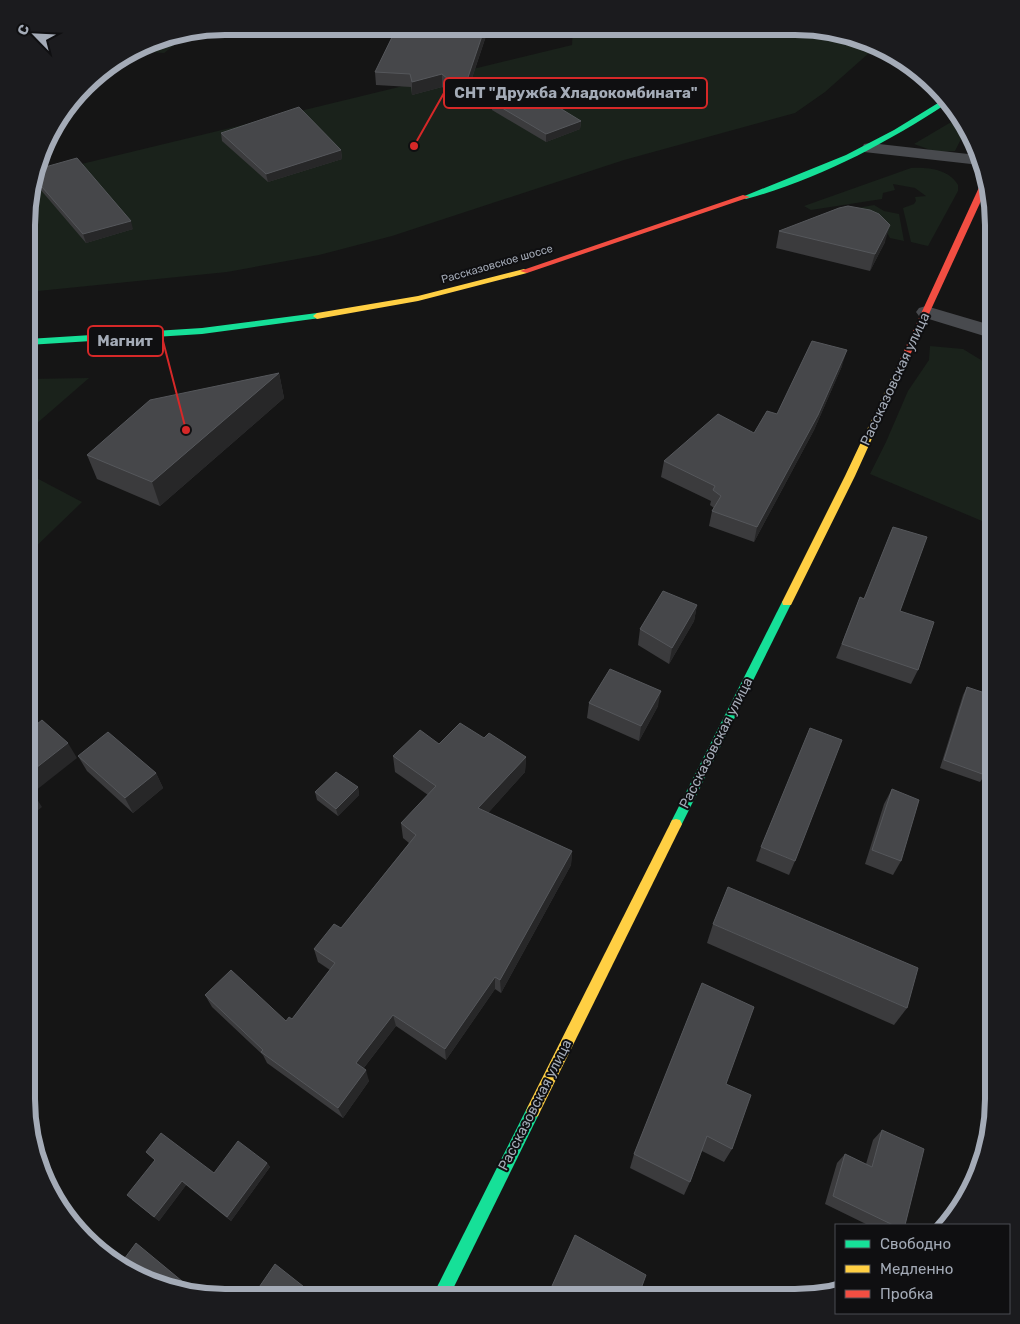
<svg xmlns="http://www.w3.org/2000/svg" width="1020" height="1324" font-family="Rubik,sans-serif">
<rect width="100%" height="100%" fill="#151515"/>
<g fill="#1a221b">
<path d="M573,27L821,28L871,41L878,45L825,92L795,113L624,160L392,236L319,255L227,272L28,292V199L36,175L572,45Z"/>
<path d="M191,32L164,53L136,51L161,37Z"/>
<path d="M958,118L966,129L955,151L936,152L914,144Z"/>
<path d="M911,168C927,167 949,169 958,185V191L928,246L911,242L903,208L914,204L916,201L915,197L926,196L915,188L893,184L895,190L883,193L882,199L811,210L804,206Z"/>
<path d="M874,205L884,211L899,214L904,241L890,238L885,229L828,221L819,215Z"/>
<path d="M930,346L963,349L994,368V526L870,474L886,442L908,391L929,360Z"/>
<path d="M89,378L28,431V379Z"/>
<path d="M27,473L82,502L27,555Z"/>
</g>
<g fill="none" stroke-linecap="round" stroke-linejoin="round">
<g fill="#484a4e" fill-rule="evenodd">
<path d="M870,143L977,155L980,165L864,152L862,148L864,144Z"/>
<path d="M926,306L994,326V339L919,316L916,312L919,308Z"/>
</g>
<g fill="#16e098" fill-rule="evenodd">
<path d="M943,100L946,104C885,144 817,180 746,199L742,197L846,155L894,130Z"/>
<path d="M317,313L321,316L320,318L202,334L28,345V339L202,328Z"/>
<path d="M787,598L792,602L680,828L676,829L672,828L670,824L672,820L782,602Z"/>
<path d="M533,1104L538,1106L540,1111L538,1116L449,1297H432L528,1106Z"/>
</g>
<g fill="#ffcf43" fill-rule="evenodd">
<path d="M524,269L528,271L527,273L418,301L317,319L313,316L317,313L418,296Z"/>
<path d="M901,363L905,366L855,476L791,605H783L782,602L845,476L897,366Z"/>
<path d="M676,819L680,820L682,824L538,1116L533,1118L528,1116L526,1111L528,1106L672,820Z"/>
</g>
<g fill="#f24e42" fill-rule="evenodd">
<path d="M981,183H984L986,190L905,366L901,369L898,368L897,366Z"/>
<path d="M743,195L750,197L527,273L520,271Z"/>
</g>
</g>
<g fill="#3b3b3d">
<path d="M228,26H265L260,34L229,32Z"/>
<path d="M489,27L463,105L442,87L412,95L411,87L376,85L375,72Z"/>
<path d="M492,102L581,121L580,129L546,142L492,110Z"/>
<path d="M221,133L341,150L342,159L268,182L222,141Z"/>
<path d="M38,169L133,229L86,243L34,182Z"/>
<path d="M779,231L885,242L870,271L776,248Z"/>
<path d="M842,366L814,430L754,542L709,526L712,511L714,508L710,505L711,501L661,477L664,461L754,433L777,414Z"/>
<path d="M279,373L284,398L160,506L97,479L87,455Z"/>
<path d="M860,597L900,611L918,670L911,684L836,658Z"/>
<path d="M697,605L694,621L669,664L638,645L640,629Z"/>
<path d="M967,687L985,775L980,782L940,768L963,695Z"/>
<path d="M589,703L658,706L639,741L587,718Z"/>
<path d="M484,738L526,757L525,772L488,813L572,851L571,865L501,993L495,989L446,1060L396,1026L363,1069L369,1081L343,1118L267,1063L263,1055L212,1007L205,995L286,1021L292,1019L330,970L318,962L314,949L341,928L409,843L403,838L401,823L428,795L395,772L393,756L439,744Z"/>
<path d="M78,756L156,773L163,788L133,813L87,771Z"/>
<path d="M358,787L359,795L338,816L317,800L315,792Z"/>
<path d="M892,789L901,861L893,875L865,864L884,804Z"/>
<path d="M761,847L795,861L789,875L756,861Z"/>
<path d="M713,924L907,1008L894,1025L707,943Z"/>
<path d="M726,1084L732,1149L724,1162L702,1151L690,1182L684,1195L630,1168L634,1154Z"/>
<path d="M882,1130L905,1225H868L825,1204L837,1163L845,1154L866,1164L873,1140Z"/>
<path d="M146,1152L214,1173L267,1163L270,1167L231,1221L186,1185L159,1221L132,1200L155,1160Z"/>
</g>
<g fill="#272728">
<path d="M259,26H265L260,34Z"/>
<path d="M485,27H489L463,105V92Z"/>
<path d="M442,74V87L412,95V82Z"/>
<path d="M581,121L580,129L546,142V134Z"/>
<path d="M341,150L342,159L268,182L266,174Z"/>
<path d="M131,221L133,229L86,243L83,234Z"/>
<path d="M890,225L885,242L870,271L875,254Z"/>
<path d="M847,350L842,366L814,430L754,542L757,527Z"/>
<path d="M279,373L284,398L160,506L152,482Z"/>
<path d="M697,605L694,621L669,664L672,648Z"/>
<path d="M661,691L658,706L639,741L641,726Z"/>
<path d="M68,743L77,758L30,795L27,791V775Z"/>
<path d="M526,757L525,772L479,823L478,808Z"/>
<path d="M156,773L163,788L133,813L125,798Z"/>
<path d="M358,787L359,795L338,816L336,809Z"/>
<path d="M33,793L42,807L27,819V797Z"/>
<path d="M572,851L571,865L501,993L500,980Z"/>
<path d="M495,977V989L446,1060L445,1049Z"/>
<path d="M393,1015L396,1026L359,1074L356,1063Z"/>
<path d="M366,1070L369,1081L343,1118L338,1108Z"/>
<path d="M267,1163L270,1167L231,1221L227,1217Z"/>
<path d="M182,1181L186,1185L159,1221L154,1217Z"/>
</g>
<g fill="#46474a" stroke="#55575b">
<path d="M397,27H485L463,92L442,74L412,82L410,74L375,72Z"/>
<path d="M532,91L581,121L546,134L492,102Z"/>
<path d="M299,107L341,150L266,174L221,133Z"/>
<path d="M77,158L131,221L83,234L35,179L38,169Z"/>
<path d="M848,206L870,210L879,214L890,225L875,254L779,231L839,208Z"/>
<path d="M812,341L847,350L818,415L757,527L712,511L721,496L713,490L715,486L664,461L718,414L754,433L767,411L777,414Z"/>
<path d="M279,373L152,482L87,455L150,400Z"/>
<path d="M893,527L927,537L900,611L934,622L918,670L842,644L860,597L864,599Z"/>
<path d="M663,591L697,605L672,648L640,629Z"/>
<path d="M610,669L661,691L641,726L589,703Z"/>
<path d="M967,687L994,696L993,743L985,775L944,760Z"/>
<path d="M42,720L68,743L27,775V732Z"/>
<path d="M460,723L484,738L489,733L526,757L478,808L572,851L500,980L495,977L445,1049L393,1015L356,1063L366,1070L338,1108L261,1052L263,1050L205,995L231,970L286,1021L289,1017L292,1019L335,963L314,949L334,924L341,928L416,835L401,823L436,786L393,756L420,730L439,744Z"/>
<path d="M810,728L842,740L795,861L761,847Z"/>
<path d="M108,732L156,773L125,798L78,756Z"/>
<path d="M336,772L358,787L336,809L315,792Z"/>
<path d="M27,787L33,793L27,797Z"/>
<path d="M892,789L919,800L901,861L872,850Z"/>
<path d="M728,887L918,968L907,1008L713,924Z"/>
<path d="M702,983L754,1007L726,1084L751,1095L732,1149L707,1136L690,1182L634,1154Z"/>
<path d="M882,1130L924,1149L905,1225H893L833,1196L845,1154L872,1167Z"/>
<path d="M161,1133L214,1173L238,1141L267,1163L227,1217L182,1181L154,1217L127,1195L155,1160L146,1152Z"/>
<path d="M575,1235L646,1275L638,1297H547Z"/>
<path d="M136,1243L200,1296L119,1266Z"/>
<path d="M275,1264L313,1294L311,1296H253Z"/>
</g>
<g text-anchor="middle" dominant-baseline="central" stroke-width="4" stroke-linejoin="round" paint-order="stroke">
<g font-size="11" fill="#a4abb7" stroke="#0f0f11">
<text transform="translate(497 264) rotate(-16)">Рассказовское шоссе</text>
</g>
<g font-size="14" fill="#a4abb7" stroke="#0f0f11">
<text transform="translate(895 379) rotate(-65)">Рассказовская улица</text>
<text transform="translate(716 743) rotate(-63)">Рассказовская улица</text>
<text transform="translate(535 1105) rotate(-63)">Рассказовская улица</text>
</g>
</g>
<path d="M0 0H1020V1324H0ZM225 35H795A190 190 0 0 1 985 225V1099A190 190 0 0 1 795 1289H225A190 190 0 0 1 35 1099V225A190 190 0 0 1 225 35Z" fill="#1b1b1e" fill-rule="evenodd"/>
<path fill="none" stroke="#a4abb7" stroke-width="6" d="M225 35H795A190 190 0 0 1 985 225V1099A190 190 0 0 1 795 1289H225A190 190 0 0 1 35 1099V225A190 190 0 0 1 225 35Z"/>
<path fill="none" stroke="#d62828" stroke-width="2" d="M414 146L444 93M186 430L163 341"/>
<g fill="#d62828" stroke="#0f0f11" stroke-width="2">
<circle cx="414" cy="146" r="5"/>
<circle cx="186" cy="430" r="5"/>
</g>
<g fill="#0f0f11" stroke="#d62828" stroke-width="2">
<rect x="444" y="78" width="263" height="30" rx="5"/>
<rect x="88" y="326" width="75" height="30" rx="5"/>
</g>
<g font-size="15" text-anchor="middle" font-weight="bold" fill="#a4abb7">
<text x="576" y="98">СНТ "Дружба Хладокомбината"</text>
<text x="125" y="346">Магнит</text>
</g>
<rect x="835" y="1224" width="175" height="90" fill="#0f0f11" stroke="#4b4d53"/>
<rect x="845" y="1240" width="25" height="8" fill="#16e098" stroke="#4b4d53"/>
<text x="880" y="1249" font-size="15" fill="#a4abb7">Свободно</text>
<rect x="845" y="1265" width="25" height="8" fill="#ffcf43" stroke="#4b4d53"/>
<text x="880" y="1274" font-size="15" fill="#a4abb7">Медленно</text>
<rect x="845" y="1290" width="25" height="8" fill="#f24e42" stroke="#4b4d53"/>
<text x="880" y="1299" font-size="15" fill="#a4abb7">Пробка</text>
<g transform="translate(35 35) rotate(294)" stroke="#0f0f11" stroke-width="4" paint-order="stroke">
<path d="M0-4L9 19L0 12L-9 19Z" fill="#a4abb7"/>
<text y="-8" font-size="14" font-weight="bold" text-anchor="middle" fill="#a4abb7">С</text>
</g>
</svg>
